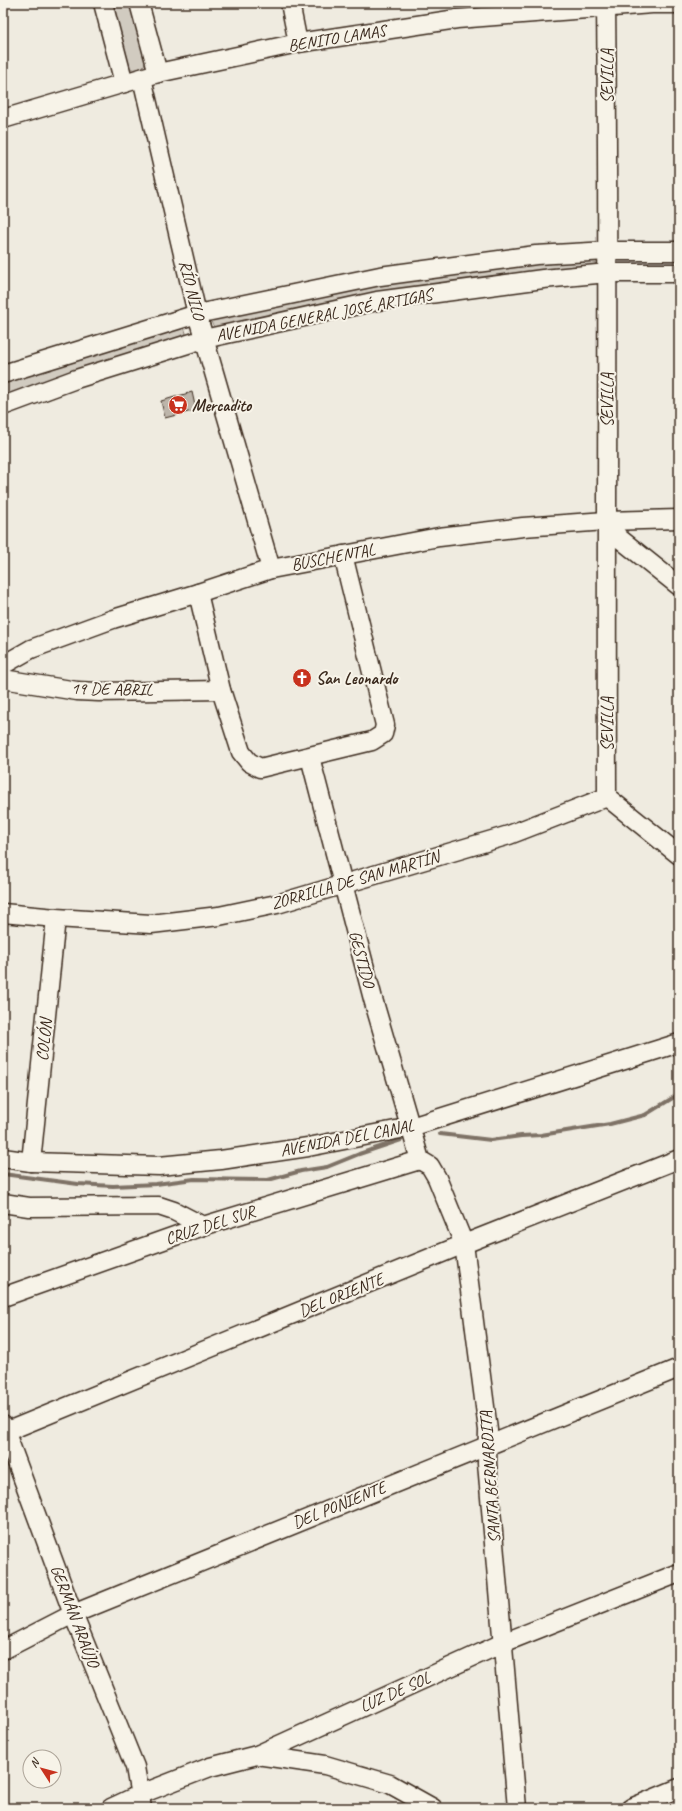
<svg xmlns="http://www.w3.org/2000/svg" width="682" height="1811" font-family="Caveat,sans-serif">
<rect width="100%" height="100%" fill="#efebe0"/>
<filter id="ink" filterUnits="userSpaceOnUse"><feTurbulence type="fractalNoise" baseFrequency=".025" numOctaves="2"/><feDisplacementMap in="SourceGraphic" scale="8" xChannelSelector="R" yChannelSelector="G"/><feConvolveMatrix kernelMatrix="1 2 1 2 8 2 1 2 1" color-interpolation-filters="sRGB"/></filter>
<g filter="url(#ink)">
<g fill="#d1cbc0" stroke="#867a6f">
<path d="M108,3H133L147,58C143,72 135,73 124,64Z"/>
<path d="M679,255V268L617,267L616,263L618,259Z"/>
<path d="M597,260L598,264L596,267L218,329C213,326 211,324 211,318L298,297L533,262Z"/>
<path d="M180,324L184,327L186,333L184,338L3,397V384Z"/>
</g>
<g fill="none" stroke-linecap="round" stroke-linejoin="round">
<g stroke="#7e7266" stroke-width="4">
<path d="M440,1134L491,1140L521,1136L541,1135L610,1124L645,1115L679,1094"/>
<path d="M3,1174L78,1184L113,1186L156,1184L194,1179L268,1180L301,1171L327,1167L359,1154L401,1140"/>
</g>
</g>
<path fill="#bdb5aa" stroke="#3b2a1e" d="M192,392L196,410L165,418L161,401Z"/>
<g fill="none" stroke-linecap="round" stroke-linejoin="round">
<g stroke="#3b2a1e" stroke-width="21">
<g id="minor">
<path d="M103,3L124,83"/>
<path d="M139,3L158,73"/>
<path d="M290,3L298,43"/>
<path d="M606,3C609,268 606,532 607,797"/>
<path d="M142,78L197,314L271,569"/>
<path d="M3,119L158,73L298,43L457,19L652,4H679"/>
<path d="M3,374L197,314L380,276L536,255L608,251H679"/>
<path d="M3,406L76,379L204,339L377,301L543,279L608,273H679"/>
<path d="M606,521L619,538L679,586"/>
<path d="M198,593L221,690L241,752L249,762L260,768L372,741L383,734L385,725L343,555"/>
<path d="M3,665L31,649L113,619L198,593L271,569L439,537L523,527L606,521L679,519"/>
<path d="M3,679L77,691L99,692L221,690"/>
<path d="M310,757L373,999L420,1160"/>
<path d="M607,797L679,855"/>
<path d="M3,913L56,918L151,924L219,916L277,904L509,835L607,797"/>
<path d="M3,1158L31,1162L159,1166L221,1160L308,1147L411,1127L679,1043"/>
<path d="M420,1160L430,1166L437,1178L464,1244L488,1430L487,1463L517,1808"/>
<path d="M31,1162L56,918"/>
<path d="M3,1203L29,1207L159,1206L174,1211L203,1226"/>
<path d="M3,1297L203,1226L420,1160"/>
<path d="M3,1425L73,1614L135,1767L142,1808"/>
<path d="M3,1433L464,1244L679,1159"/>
<path d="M3,1650L73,1614L679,1368"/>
<path d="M257,1755L325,1765L390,1784L433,1808"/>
<path d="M111,1808L141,1794L210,1767L257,1755L503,1643L679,1573"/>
<path d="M631,1808L679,1788"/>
</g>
</g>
<use href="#minor" stroke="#f7f3e8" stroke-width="18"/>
</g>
</g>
<defs>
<g id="supermarket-disc" transform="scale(1)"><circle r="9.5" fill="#c8321e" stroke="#f7f3e8"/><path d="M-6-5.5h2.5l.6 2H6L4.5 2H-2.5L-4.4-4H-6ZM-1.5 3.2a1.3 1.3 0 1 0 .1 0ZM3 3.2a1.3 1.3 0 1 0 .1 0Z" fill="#fff"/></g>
<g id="church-disc" transform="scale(1)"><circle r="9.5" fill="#c8321e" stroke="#f7f3e8"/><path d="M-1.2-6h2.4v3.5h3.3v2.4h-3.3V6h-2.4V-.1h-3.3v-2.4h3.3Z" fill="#fff"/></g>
</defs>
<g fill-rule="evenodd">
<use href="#supermarket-disc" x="178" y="405"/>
<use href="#church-disc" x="302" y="678"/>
</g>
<g text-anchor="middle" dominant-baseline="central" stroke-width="4" stroke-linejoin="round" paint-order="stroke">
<g font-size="17" fill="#3b2a1e" stroke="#f7f3e8">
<text transform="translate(337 38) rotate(-9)">BENITO LAMAS</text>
<text transform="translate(607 76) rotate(-90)">SEVILLA</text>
<text transform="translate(192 290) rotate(76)">RÍO NILO</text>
<text transform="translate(324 315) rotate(-11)">AVENIDA GENERAL JOSÉ ARTIGAS</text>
<text transform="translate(607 400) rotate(-90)">SEVILLA</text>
<text transform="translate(333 557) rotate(-11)">BUSCHENTAL</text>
<text transform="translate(112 689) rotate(1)">19 DE ABRIL</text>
<text transform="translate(607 724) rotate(-90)">SEVILLA</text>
<text transform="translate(355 880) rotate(-16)">ZORRILLA DE SAN MARTÍN</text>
<text transform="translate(362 959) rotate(75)">GESTIDO</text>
<text transform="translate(44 1040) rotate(-84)">COLÓN</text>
<text transform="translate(347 1138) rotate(-11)">AVENIDA DEL CANAL</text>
<text transform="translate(210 1225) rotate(-18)">CRUZ DEL SUR</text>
<text transform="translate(341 1295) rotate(-22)">DEL ORIENTE</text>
<text transform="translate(490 1477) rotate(-94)">SANTA BERNARDITA</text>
<text transform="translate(339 1505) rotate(-22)">DEL PONIENTE</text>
<text transform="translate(75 1616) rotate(69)">GERMÁN ARAÚJO</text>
<text transform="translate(395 1692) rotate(-24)">LUZ DE SOL</text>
</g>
<g font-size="17" font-weight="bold" fill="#3b2a1e" stroke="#f7f3e8" text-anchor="start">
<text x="192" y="405">Mercadito</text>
<text x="316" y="678">San Leonardo</text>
</g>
</g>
<rect width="682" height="1811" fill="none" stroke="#f7f3e8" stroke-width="16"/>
<rect x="8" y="8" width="666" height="1795" fill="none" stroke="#3b2a1e" stroke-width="1.5" filter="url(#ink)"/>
<g transform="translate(42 1769) rotate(306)"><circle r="19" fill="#f7f3e8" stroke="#aca397"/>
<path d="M0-3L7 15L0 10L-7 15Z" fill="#c8321e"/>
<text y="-6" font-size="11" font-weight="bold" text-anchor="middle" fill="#3b2a1e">N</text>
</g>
</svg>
